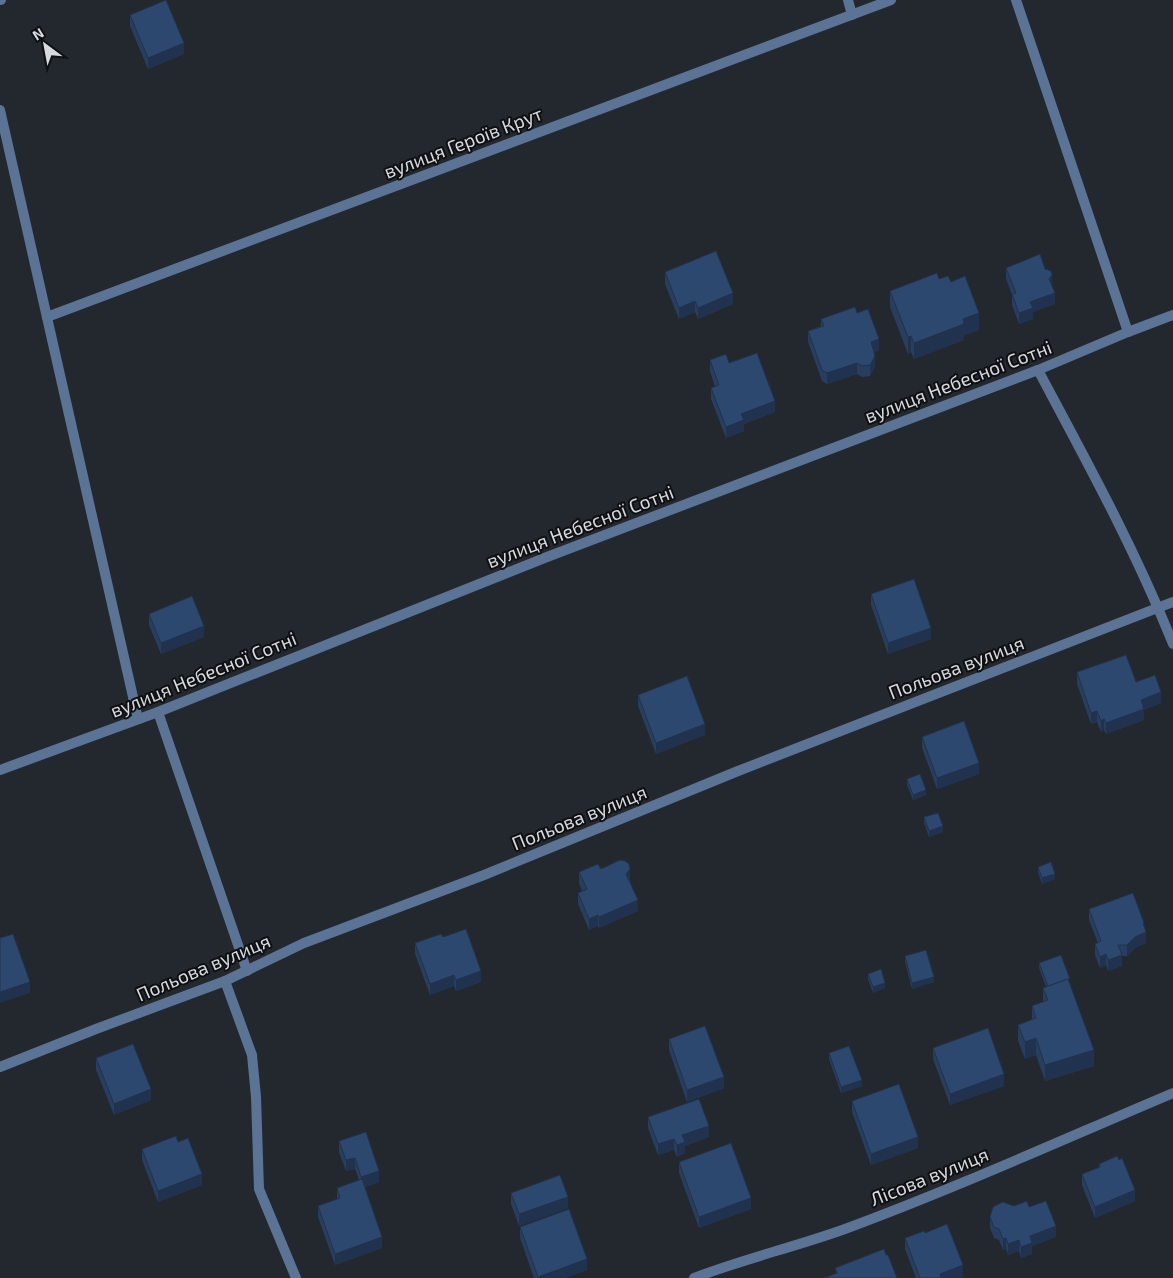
<svg xmlns="http://www.w3.org/2000/svg" width="1173" height="1278" font-family="'Exo 2',sans-serif">
<rect width="100%" height="100%" fill="#23282e"/>
<g fill="none" stroke-linecap="round" stroke-linejoin="round">
<g stroke="#5b7395" stroke-width="10">
<path d="M848,0L852,15"/>
<path d="M1016,0L1128,332"/>
<path d="M1038,370C1086,460 1135,549 1173,644"/>
<path d="M158,712L247,971"/>
</g>
<g stroke="#5b7395" stroke-width="10">
<path d="M0,0H1"/>
<path d="M0,110L138,719"/>
<path d="M47,317L891,0"/>
<path d="M0,770L158,712L547,557L1038,370L1128,332L1173,315"/>
<path d="M225,981L252,1055L256,1097L259,1189L296,1278"/>
<path d="M0,1067L96,1029L225,981L304,943L484,875L738,771L1173,602"/>
<path d="M694,1278C743,1259 795,1247 845,1229C956,1188 1064,1139 1173,1093"/>
</g>
</g>
<g fill="#273e5f">
<path d="M130,15L184,54L148,69L130,26Z"/>
<path d="M1006,268L1052,286L1055,304L1033,312V319L1019,324L1012,305V295L1006,279Z"/>
<path d="M665,272L733,304L698,319L695,312L679,319L665,284Z"/>
<path d="M939,279L951,282L979,330L964,335V340L914,359L911,352L908,354L890,307V291Z"/>
<path d="M857,313L879,350L874,352L875,367L870,376L862,377L857,374L827,384L822,381L808,342V331L821,326V319Z"/>
<path d="M710,360L729,363L775,412L744,424V431L726,438L711,399V388L715,387L710,371Z"/>
<path d="M871,594L931,639L888,654L871,605Z"/>
<path d="M149,614L204,637L161,654L149,625Z"/>
<path d="M1077,672L1136,682L1161,703L1144,710V720L1106,734L1104,730L1101,732L1097,722L1091,724L1077,684Z"/>
<path d="M638,695L705,735L656,754L638,706Z"/>
<path d="M922,737L979,774L937,789L922,748Z"/>
<path d="M907,779L926,795L913,800L907,785Z"/>
<path d="M924,817L943,832L929,837L924,823Z"/>
<path d="M1038,867L1055,879L1042,884L1038,872Z"/>
<path d="M601,869L630,880L638,911L599,928L598,926L589,930L578,904V893L582,891L579,883V872Z"/>
<path d="M1089,909L1144,928L1146,943L1135,948L1127,956H1122V966L1108,971L1106,965L1100,968L1095,955V944L1098,943L1089,920Z"/>
<path d="M443,937L481,982L456,991L454,986L430,995L415,954V943Z"/>
<path d="M905,956L934,982L912,989L905,962Z"/>
<path d="M1039,963L1070,984L1094,1066L1045,1081L1036,1055L1025,1059L1018,1041V1025L1032,1020V1006L1043,1002V988L1046,987L1039,968Z"/>
<path d="M868,974L885,988L873,993L868,979Z"/>
<path d="M669,1039L724,1088L687,1102L669,1050Z"/>
<path d="M933,1048L1004,1086L950,1105L933,1059Z"/>
<path d="M829,1053L862,1086L841,1093L829,1059Z"/>
<path d="M96,1058L151,1100L114,1115L96,1070Z"/>
<path d="M852,1101L918,1148L871,1165L852,1112Z"/>
<path d="M648,1117L709,1137L685,1146V1153L677,1157L674,1150L658,1155L648,1128Z"/>
<path d="M339,1141L379,1182L365,1187L382,1248L335,1265L318,1217V1206L337,1200V1188L359,1180L355,1169L346,1171L339,1152Z"/>
<path d="M178,1142L202,1185L158,1202L142,1160V1149Z"/>
<path d="M679,1162L751,1209L699,1228L679,1173Z"/>
<path d="M1099,1164L1135,1201L1095,1218L1082,1185V1174L1099,1168Z"/>
<path d="M511,1193L568,1208L519,1226L511,1204Z"/>
<path d="M1014,1206L1029,1207L1056,1237L1032,1246V1254L1021,1258L1019,1251L1008,1255L1006,1249L1003,1250L999,1240L994,1238L990,1228V1217Z"/>
<path d="M520,1227L587,1270L565,1278H534L520,1238Z"/>
<path d="M925,1233L963,1276L959,1278H916L905,1249V1238Z"/>
</g>
<g fill="#20324e">
<path d="M184,43V54L148,69V58Z"/>
<path d="M1052,275V286L1049,279Z"/>
<path d="M733,293V304L698,319V308Z"/>
<path d="M1055,293V304L1033,312V319L1019,324V313L1030,302Z"/>
<path d="M695,301V312L679,319V308Z"/>
<path d="M979,313V330L964,335V340L914,359V343L963,319Z"/>
<path d="M911,336V352L908,354V337Z"/>
<path d="M879,339V350L871,353V342Z"/>
<path d="M875,356V367L870,376V365Z"/>
<path d="M857,363V374L827,384V373Z"/>
<path d="M775,401V412L744,424V431L726,438V427L741,414Z"/>
<path d="M204,626V637L161,654V643Z"/>
<path d="M931,628V639L888,654V643Z"/>
<path d="M1161,692V703L1144,710V720L1106,734V723L1141,700Z"/>
<path d="M1097,711V722L1091,724V713Z"/>
<path d="M1104,719V730L1101,732V721Z"/>
<path d="M705,724V735L656,754V743Z"/>
<path d="M979,763V774L937,789V778Z"/>
<path d="M926,790V795L913,800V795Z"/>
<path d="M943,826V832L929,837V831Z"/>
<path d="M630,869V880L626,885V874Z"/>
<path d="M1055,874V879L1042,884V878Z"/>
<path d="M638,900V911L599,928V917Z"/>
<path d="M598,915V926L589,930V919Z"/>
<path d="M1143,923H1144V933L1146,932V943L1135,948L1127,956V945Z"/>
<path d="M1106,954V965L1100,968V957Z"/>
<path d="M1122,955V966L1108,971V960Z"/>
<path d="M481,971V982L456,991V980Z"/>
<path d="M454,975V986L430,995V984Z"/>
<path d="M934,977V982L912,989V983Z"/>
<path d="M30,982V993L0,1003V992Z"/>
<path d="M885,983V988L873,993V987Z"/>
<path d="M1036,1038V1055L1025,1059V1042Z"/>
<path d="M1094,1050V1066L1045,1081V1065Z"/>
<path d="M1004,1074V1086L950,1105V1094Z"/>
<path d="M724,1077V1088L687,1102V1090Z"/>
<path d="M862,1080V1086L841,1093V1087Z"/>
<path d="M151,1089V1100L114,1115V1104Z"/>
<path d="M709,1126V1137L685,1146V1153L677,1157V1145L682,1135Z"/>
<path d="M918,1137V1148L871,1165V1154Z"/>
<path d="M674,1139V1150L658,1155V1144Z"/>
<path d="M355,1158V1169L346,1171V1160Z"/>
<path d="M379,1171V1182L361,1188V1177Z"/>
<path d="M202,1174V1185L158,1202V1191Z"/>
<path d="M1135,1190V1201L1095,1218V1207Z"/>
<path d="M568,1197V1208L519,1226V1214Z"/>
<path d="M751,1198V1209L699,1228V1217Z"/>
<path d="M1056,1226V1237L1032,1246V1254L1021,1258V1247L1030,1236Z"/>
<path d="M382,1237V1248L335,1265V1254Z"/>
<path d="M1006,1238V1249L1003,1250V1239Z"/>
<path d="M1019,1240V1251L1008,1255V1244Z"/>
<path d="M587,1259V1270L565,1278H538V1277Z"/>
<path d="M963,1265V1276L959,1278H940V1274Z"/>
</g>
<g fill="#2d486f" stroke="#20324e">
<path d="M166,0L184,43L148,58L130,15Z"/>
<path d="M716,251L733,293L698,308L695,301L679,308L665,272Z"/>
<path d="M1040,254L1045,269L1051,271L1052,275L1049,279L1055,293L1030,302L1033,308L1019,313L1012,294L1016,293L1006,268Z"/>
<path d="M937,273L939,279L948,276L951,282L965,276L979,313L963,319L964,324L914,343L911,336L908,337L890,291Z"/>
<path d="M855,307L857,313L868,309L879,339L871,342L875,356L870,365L862,366L857,363L827,373L822,370L808,331L824,326L821,319Z"/>
<path d="M757,353L775,401L741,414L744,420L726,427L711,388L719,385L710,360L726,354L729,363Z"/>
<path d="M914,579L931,628L888,643L871,594Z"/>
<path d="M192,596L204,626L161,643L149,614Z"/>
<path d="M1126,655L1136,682L1155,675L1161,692L1141,700L1144,709L1106,723L1104,719L1101,721L1097,711L1091,713L1077,672Z"/>
<path d="M687,676L705,724L656,743L638,695Z"/>
<path d="M964,721L979,763L937,778L922,737Z"/>
<path d="M920,774L926,790L913,795L907,779Z"/>
<path d="M938,813L943,826L929,831L924,817Z"/>
<path d="M620,860L625,861L629,864L630,869L626,874L638,900L599,917L598,915L589,919L578,893L587,889L579,872L598,864L601,869Z"/>
<path d="M1051,862L1055,874L1042,878L1038,867Z"/>
<path d="M1133,893L1144,923H1143L1146,932L1135,937L1127,945H1118L1122,955L1108,960L1106,954L1100,957L1095,944L1101,941L1089,909Z"/>
<path d="M466,929L481,971L456,980L454,975L430,984L415,943L441,934L443,937Z"/>
<path d="M13,934L30,982L0,992V938Z"/>
<path d="M926,950L934,977L912,983L905,956Z"/>
<path d="M1061,955L1070,979H1068L1048,986L1039,963Z"/>
<path d="M881,969L885,983L873,987L868,974Z"/>
<path d="M1068,979L1094,1050L1045,1065L1036,1038L1025,1042L1018,1025L1036,1018L1032,1006L1048,1000L1043,988Z"/>
<path d="M705,1026L724,1077L687,1090L669,1039Z"/>
<path d="M988,1028L1004,1074L950,1094L933,1048Z"/>
<path d="M133,1044L151,1089L114,1104L96,1058Z"/>
<path d="M849,1046L862,1080L841,1087L829,1053Z"/>
<path d="M899,1084L918,1137L871,1154L852,1101Z"/>
<path d="M699,1099L709,1126L682,1135L685,1142L677,1145L674,1139L658,1144L648,1117Z"/>
<path d="M366,1132L379,1171L361,1177L355,1158L346,1160L339,1141Z"/>
<path d="M176,1136L178,1142L188,1138L202,1174L158,1191L142,1149Z"/>
<path d="M731,1143L751,1198L699,1217L679,1162Z"/>
<path d="M1117,1156L1119,1160L1122,1158L1135,1190L1095,1207L1082,1174L1100,1167L1099,1164Z"/>
<path d="M560,1175L568,1197L519,1214L511,1193Z"/>
<path d="M362,1179L382,1237L335,1254L318,1206L340,1198L337,1188Z"/>
<path d="M1027,1201L1029,1207L1046,1201L1056,1226L1030,1236L1032,1243L1021,1247L1019,1240L1008,1244L1006,1238L1003,1239L999,1229L994,1227L990,1217L993,1207L1003,1202L1014,1206Z"/>
<path d="M569,1209L587,1259L538,1277L520,1227Z"/>
<path d="M947,1224L963,1265L940,1274L941,1278H920L905,1238L924,1231L925,1233Z"/>
<path d="M884,1249L886,1255H888L897,1278H824L837,1273L835,1268Z"/>
</g>
<g text-anchor="middle" dominant-baseline="central" stroke-width="4" stroke-linejoin="round" paint-order="stroke">
<g font-size="19" fill="#d7dade" stroke="#0e1013">
<text transform="translate(463 142) rotate(-21)">вулиця Героїв Крут</text>
<text transform="translate(958 381) rotate(-21)">вулиця Небесної Сотні</text>
<text transform="translate(580 526) rotate(-21)">вулиця Небесної Сотні</text>
<text transform="translate(956 667) rotate(-21)">Польова вулиця</text>
<text transform="translate(203 674) rotate(-22)">вулиця Небесної Сотні</text>
<text transform="translate(579 817) rotate(-22)">Польова вулиця</text>
<text transform="translate(203 967) rotate(-23)">Польова вулиця</text>
<text transform="translate(929 1176) rotate(-22)">Лісова вулиця</text>
</g>
</g>
<g transform="translate(45 45) rotate(328)" stroke="#0e1013" stroke-width="4" paint-order="stroke">
<path d="M0-4L9 19L0 12L-9 19Z" fill="#d7dade"/>
<text y="-8" font-size="14" font-weight="bold" text-anchor="middle" fill="#d7dade">N</text>
</g>
</svg>
